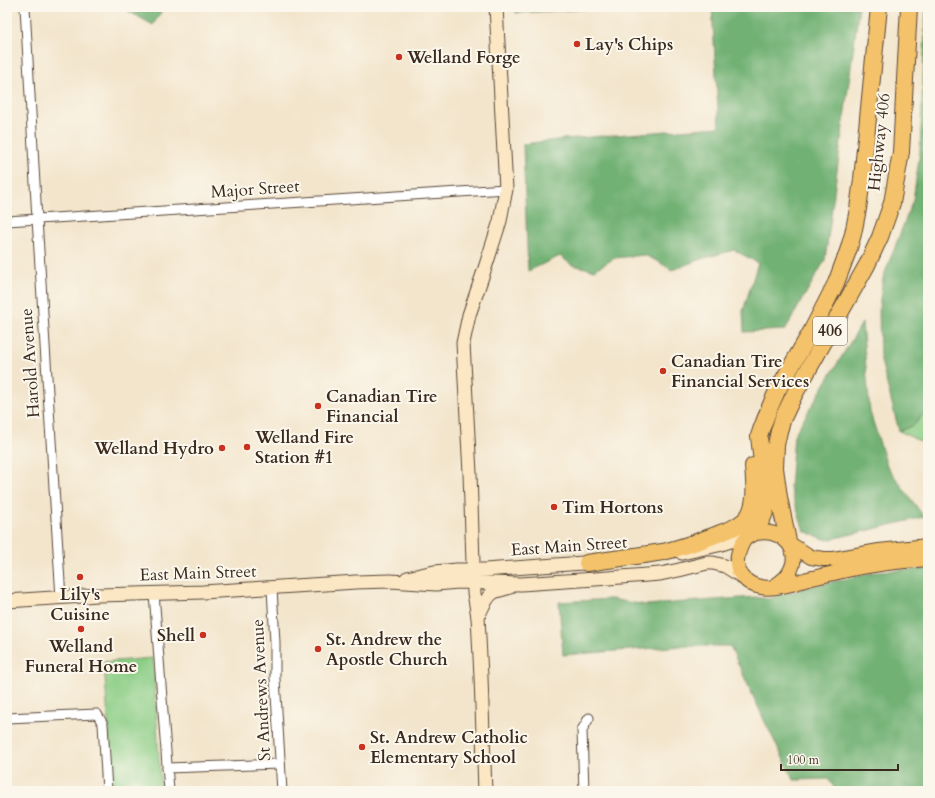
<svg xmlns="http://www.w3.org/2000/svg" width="935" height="798" font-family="Cardo,serif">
<rect width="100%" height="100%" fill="#fbf7ec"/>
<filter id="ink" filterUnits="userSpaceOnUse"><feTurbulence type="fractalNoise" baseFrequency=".025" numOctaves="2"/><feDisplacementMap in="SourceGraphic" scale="8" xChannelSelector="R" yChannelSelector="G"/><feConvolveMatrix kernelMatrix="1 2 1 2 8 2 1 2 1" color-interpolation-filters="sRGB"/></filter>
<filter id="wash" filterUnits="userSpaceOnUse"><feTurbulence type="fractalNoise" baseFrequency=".012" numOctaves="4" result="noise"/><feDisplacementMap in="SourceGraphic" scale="16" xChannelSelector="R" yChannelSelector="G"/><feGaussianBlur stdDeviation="0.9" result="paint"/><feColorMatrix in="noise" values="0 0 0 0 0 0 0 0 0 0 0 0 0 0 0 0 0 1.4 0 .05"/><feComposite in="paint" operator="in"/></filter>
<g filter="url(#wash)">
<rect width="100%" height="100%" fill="#f3e5cc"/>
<g fill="#8cce86" stroke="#647c52">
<path d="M928,408V445L899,431L914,425Z"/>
<path d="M153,658L161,791H113L104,662Z"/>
</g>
<g fill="#71b173" stroke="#566e48">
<path d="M121,7H164L153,25Z"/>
<path d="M516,7H623L516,13Z"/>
<path d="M712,7H859L825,260L785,330L744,332L743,311L758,263L734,250L701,259L672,270L657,261L644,255L615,258L594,270L572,265L560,256L528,271L523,144L564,139L719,127Z"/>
<path d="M926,7H928V408L914,425L899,431L880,357L879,307L883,278L913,200L920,152Z"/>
<path d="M862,323L870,412L887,466L924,517L827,540L804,531L790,488L794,435Z"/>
<path d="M928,569V791H836L829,779L794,780L765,722L730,646H684L563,655L559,602L611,599L646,605L755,597L768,599L810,587L880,571Z"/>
</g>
</g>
<g filter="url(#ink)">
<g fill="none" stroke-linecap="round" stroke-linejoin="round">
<g stroke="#574638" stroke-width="11">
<g id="street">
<path d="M25,7L37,219L61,598"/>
<path d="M7,221L506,189"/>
<path d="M272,588L275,643V679L282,791"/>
<path d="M154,593L169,791"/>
<path d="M7,718L97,714L103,724L107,791"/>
<path d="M167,768L280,764"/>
<path d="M584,791L582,730L589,718"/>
</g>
</g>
<g stroke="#574638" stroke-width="15">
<g id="secondary">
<path d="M682,553L718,545L749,535"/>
<path d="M407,578L434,572L457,570H485L597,562"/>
<path d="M7,601L99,595L203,592L356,582L390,581L436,584L458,582L521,584L595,579L660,574L679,570L707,563H713L725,566L741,576"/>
<path d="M478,617C482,608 486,597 494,592C499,590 505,589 510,587"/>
<path d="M485,791L481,677L478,617L474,593L470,473L463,343L469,315L486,265L500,221L502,210L506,189L496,7"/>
</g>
</g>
<g stroke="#574638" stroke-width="16">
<g id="primary">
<path d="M790,544L811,557L824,559H834L879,551L928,546"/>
<path d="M773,587C779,583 785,580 789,573C803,550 782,528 757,533C755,533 751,534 749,535C742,540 738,552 737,560C736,573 747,585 761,587C774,590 795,583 808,579C821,576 834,573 847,570C873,564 901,561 928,559"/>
</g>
</g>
<g stroke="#574638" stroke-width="18">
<g id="highway">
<path d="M752,534C760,524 766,515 767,502L761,454L759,436L761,430L769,409L777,391L811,332L836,283L848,251L853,234L858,209L862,179L879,7"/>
<path d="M788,541L779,497L775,468L776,445L779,431L783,418L794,395L867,265L880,237L892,203L901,152L909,7"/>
<path d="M587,563C612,559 638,556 663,552C680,548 697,542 713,536C725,531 741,527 749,515C757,501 754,481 753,466"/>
</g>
</g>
<use href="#street" stroke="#fff" stroke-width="9"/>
<use href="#secondary" stroke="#fbe7c3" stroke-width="13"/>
<use href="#primary" stroke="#f4c26a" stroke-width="14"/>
<use href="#highway" stroke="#f4c26a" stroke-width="16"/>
</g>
</g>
<g fill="#c8321e" stroke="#fbf7ec" stroke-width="1.5">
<circle cx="577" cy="44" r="4"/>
<circle cx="399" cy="57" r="4"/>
<circle cx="663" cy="371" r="4"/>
<circle cx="318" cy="406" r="4"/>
<circle cx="247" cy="447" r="4"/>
<circle cx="222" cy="448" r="4"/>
<circle cx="554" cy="507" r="4"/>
<circle cx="80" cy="577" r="4"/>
<circle cx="81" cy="629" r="4"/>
<circle cx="203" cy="635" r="4"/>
<circle cx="318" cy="649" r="4"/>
<circle cx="362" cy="747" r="4"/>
</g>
<g text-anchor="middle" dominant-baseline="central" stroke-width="4" stroke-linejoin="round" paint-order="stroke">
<rect fill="#fbf7ec" stroke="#75685c" stroke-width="1" x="813" y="317" width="34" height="28" rx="3"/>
<g font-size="16" font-weight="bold" fill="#3b2a1e">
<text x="830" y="331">406</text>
</g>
<g font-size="17" font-weight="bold" fill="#3b2a1e" stroke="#fbf7ec" text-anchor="start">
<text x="585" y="44">Lay's Chips</text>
<text x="407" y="57">Welland Forge</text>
<text x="671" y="361">Canadian Tire<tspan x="671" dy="20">Financial Services</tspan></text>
<text x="326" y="396">Canadian Tire<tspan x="326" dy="20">Financial</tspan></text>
<text x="255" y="437">Welland Fire<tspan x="255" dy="20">Station #1</tspan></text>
<text x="214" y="448" text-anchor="end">Welland Hydro</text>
<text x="562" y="507">Tim Hortons</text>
<text x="80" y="594" text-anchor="middle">Lily's<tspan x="80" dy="20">Cuisine</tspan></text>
<text x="195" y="635" text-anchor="end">Shell</text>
<text x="326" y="639">St. Andrew the<tspan x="326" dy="20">Apostle Church</tspan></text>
<text x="81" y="646" text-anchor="middle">Welland<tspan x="81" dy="20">Funeral Home</tspan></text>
<text x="370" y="737">St. Andrew Catholic<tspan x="370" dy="20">Elementary School</tspan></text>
</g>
<g font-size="17" fill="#3b2a1e" stroke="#fbf7ec">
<text transform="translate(879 142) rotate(-84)">Highway 406</text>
<text transform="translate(255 189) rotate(-4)">Major Street</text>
<text transform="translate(30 363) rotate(-94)">Harold Avenue</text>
<text transform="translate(569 546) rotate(-4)">East Main Street</text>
<text transform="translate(198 573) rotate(-2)">East Main Street</text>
<text transform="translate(261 690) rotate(-93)">St Andrews Avenue</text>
</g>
</g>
<rect width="935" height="798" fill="none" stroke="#fbf7ec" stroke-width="24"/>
<path d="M781 764v6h117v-6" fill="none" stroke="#3b2a1e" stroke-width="2"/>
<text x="787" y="764" font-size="12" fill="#3b2a1e" stroke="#fbf7ec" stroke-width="3" paint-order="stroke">100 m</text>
</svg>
